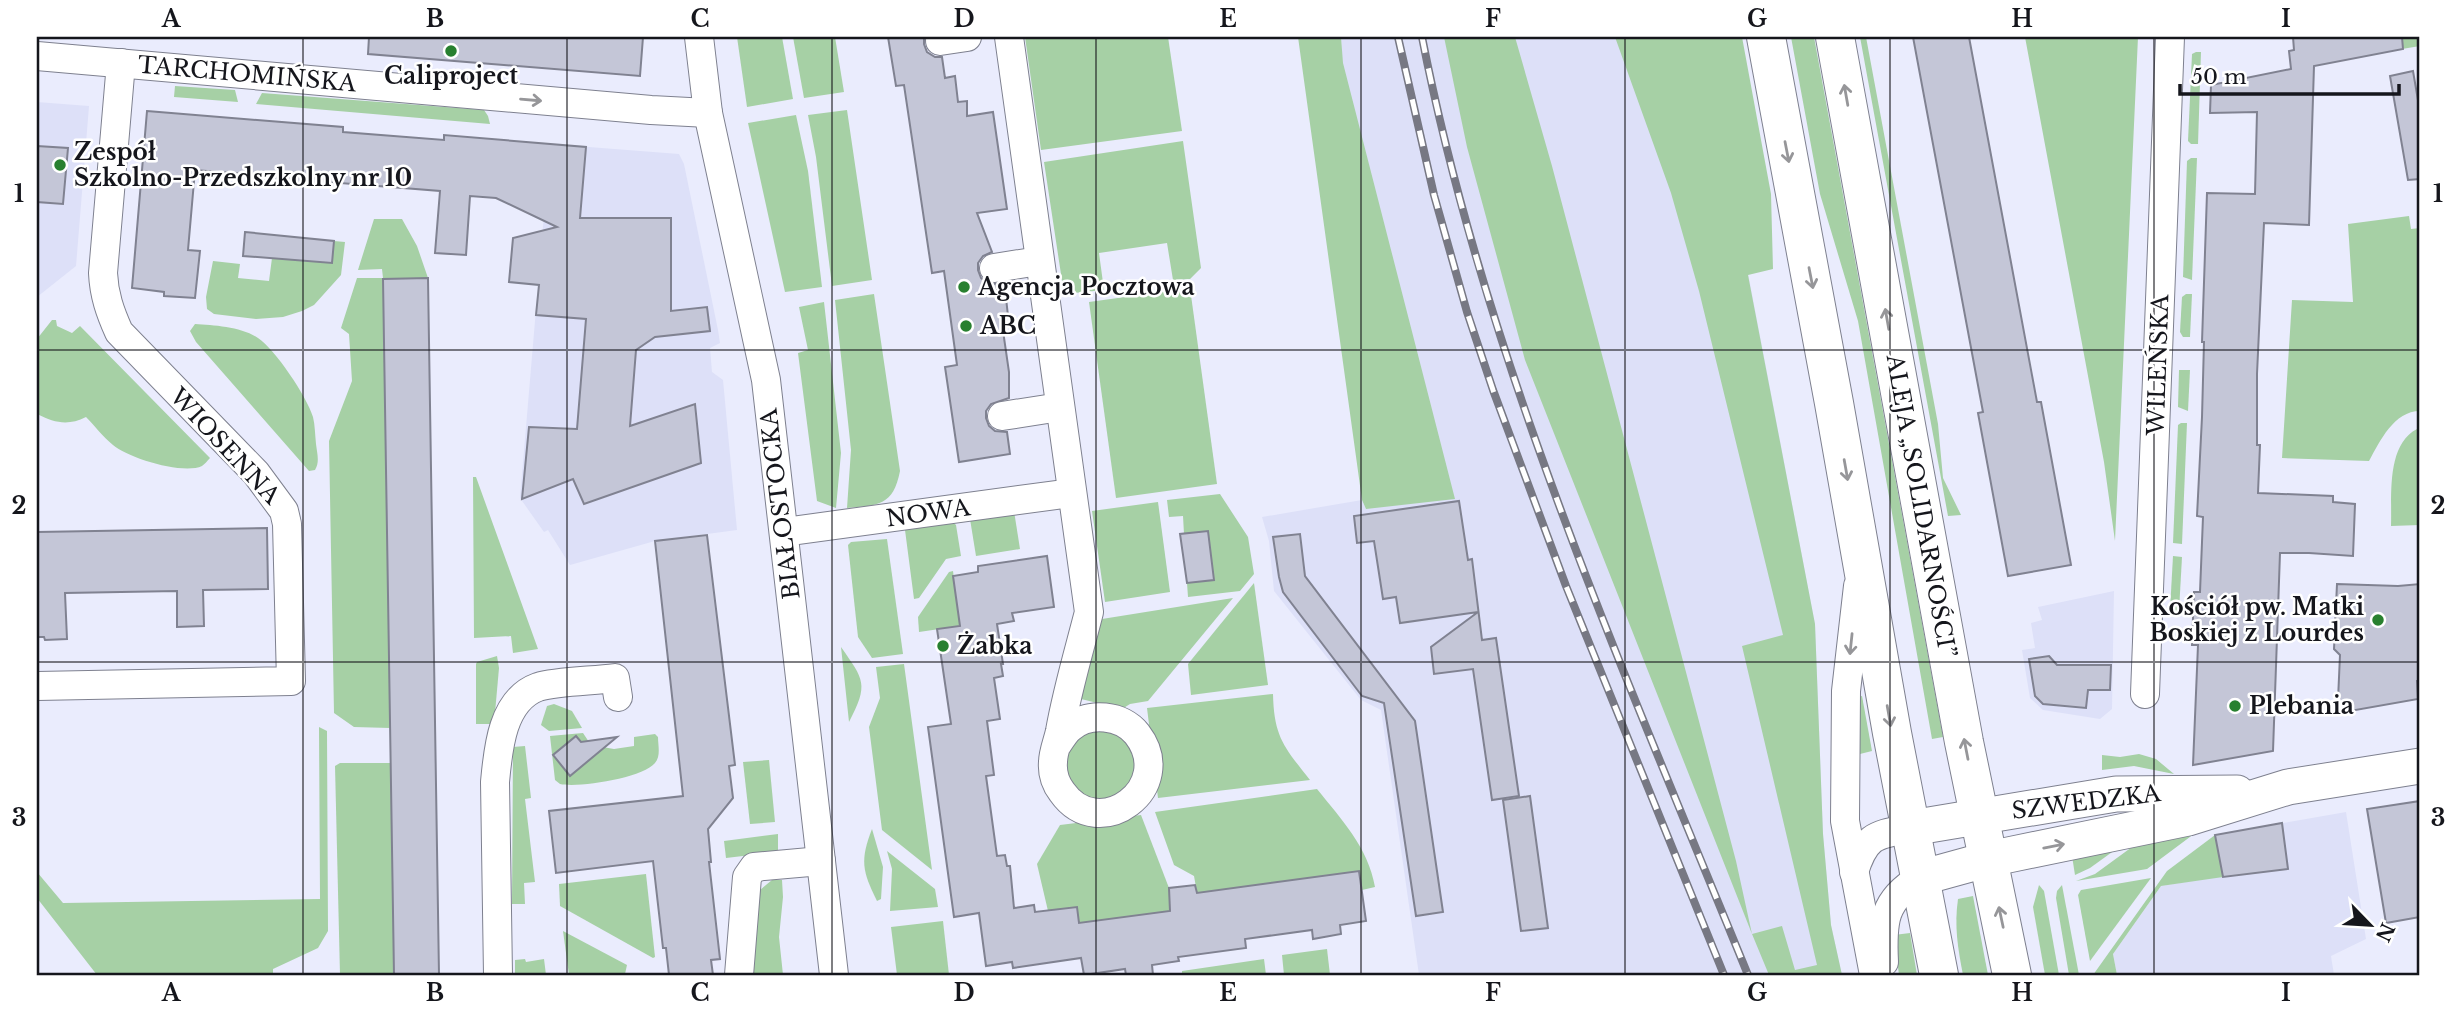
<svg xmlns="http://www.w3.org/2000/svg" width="2457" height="1012" font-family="'Libre Baskerville',serif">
<rect width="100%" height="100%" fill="#eaecfd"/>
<g fill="#dde0f8">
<path d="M1341,37H1703L1815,624L1823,834L1831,925L1842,975H1419L1381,710L1361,700L1274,591L1269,541L1262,517L1362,500L1366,509Z"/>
<path d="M37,102L89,106L76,266L37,297Z"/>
<path d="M550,144L679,154L684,164L718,330L720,343L710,348L712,372L723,380L737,530L655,541L570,565L548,530L544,532L520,498Z"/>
<path d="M2114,591L2112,709L2100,719L2043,710L2030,698L2022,650L2035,648L2031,623L2042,620L2038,607Z"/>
<path d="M2346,812L2366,939L2331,956L2334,975H2117L2113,954L2161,886L2223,876L2215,835Z"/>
</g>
<g fill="#a6d0a5">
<path d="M737,37H782L793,99L747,107Z"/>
<path d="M793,37H835L844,92L804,98Z"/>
<path d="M1025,37H1168L1182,131L1041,150Z"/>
<path d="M1298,37H1341L1343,63L1455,499L1366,509L1362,500Z"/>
<path d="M1444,37H1515L1552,166L1736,861L1752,934L1782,926L1795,970L1817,965L1742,646L1783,635L1699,291L1671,193L1615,37H1742L1771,194L1773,269L1748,275L1815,624L1823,834L1831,925L1842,975H1769L1752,934L1525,360L1467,147Z"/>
<path d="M1791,37H1814L1943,737L1932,739L1858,321L1820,194Z"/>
<path d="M1860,37H1866L1938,424L1943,478L1961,515L1948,516Z"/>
<path d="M2025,37H2138L2115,541L2104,462Z"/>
<path d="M2382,37H2420V46L2384,52Z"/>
<path d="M2196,52H2201L2198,144H2191L2188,141L2192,54Z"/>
<path d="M175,86L235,90L238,102L174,97Z"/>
<path d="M262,93L484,110L488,116L490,124L256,104Z"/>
<path d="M847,110L872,280L832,286L816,157L808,115Z"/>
<path d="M796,115L808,171L822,287L785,292L748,123Z"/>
<path d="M1183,141L1201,268L1190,279L1173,280L1167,243L1099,253L1104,290L1064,294L1044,162Z"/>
<path d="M2191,158H2197L2192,280L2183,277L2187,161Z"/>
<path d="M2409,216L2411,229L2420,228V411C2394,411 2380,441 2369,461L2282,458L2292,300L2353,302L2348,224Z"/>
<path d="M374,219H402L417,246L428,278L383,279L390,728L354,727L334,713L329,441L352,381L349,334L341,328L357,278H383L382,269L358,270Z"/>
<path d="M334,241L345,242L341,275L314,305L302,311L283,317L256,319L214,314L207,309L206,297L213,261L240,264L238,278L269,281L272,258L332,263Z"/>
<path d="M1190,288L1217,484L1116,498L1089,302Z"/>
<path d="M874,294L900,471C893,506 879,505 847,508L851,450L835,300Z"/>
<path d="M2186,294H2192L2190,337H2183L2180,332L2182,297Z"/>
<path d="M824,302L841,453L836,508L817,501L798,353L808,350L799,307Z"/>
<path d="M52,320H56L57,326L72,333L80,326L210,458C207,461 205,464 202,466C183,475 128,458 113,445C103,437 95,426 86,417C68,426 55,423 37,414V339Z"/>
<path d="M195,324C214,325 242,327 258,338C275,349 307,397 313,417C315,425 315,435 316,444C317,453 320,462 315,470L309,471L196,342L190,331Z"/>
<path d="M2179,370H2190L2188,411L2178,407Z"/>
<path d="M2181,423H2187L2182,544L2173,543L2178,425Z"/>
<path d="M2417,429H2420V525L2391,526C2392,496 2386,445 2417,429Z"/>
<path d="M473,477H476L538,649L513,653L511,636L474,638Z"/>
<path d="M1220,494L1248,537L1254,574L1240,591L1188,597L1187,583L1214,580L1208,531L1184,534L1183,516L1169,517L1167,500Z"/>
<path d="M1158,502L1170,592L1105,602L1092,511Z"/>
<path d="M1014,511L1020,549L976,556L970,519Z"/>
<path d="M953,522L956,525L961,556L946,559L919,598L914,599L905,530Z"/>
<path d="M887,539L903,654L872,658L858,637L848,545L851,542Z"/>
<path d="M2173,556L2182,557L2179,611L2170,610Z"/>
<path d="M953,571L960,626L919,632L918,617L949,572Z"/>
<path d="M1254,583L1268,685L1191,695L1188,664Z"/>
<path d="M1233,598L1148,701L1130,704L1122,709L1081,699L1102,619Z"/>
<path d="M841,647C864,680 869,684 849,722Z"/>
<path d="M497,656L499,668L494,724H476V664L477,662Z"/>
<path d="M904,664L932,870L882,830L869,727L880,698L876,667Z"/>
<path d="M1273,694C1274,737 1284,747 1310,780L1158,798L1147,708Z"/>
<path d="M1862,696L1872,751L1856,755L1857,697Z"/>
<path d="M554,704L572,711L582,728L549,731L541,725L547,706Z"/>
<path d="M319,727L327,731L328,931L318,948L273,969V975H97L37,898V872L63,903L320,899Z"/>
<path d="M1117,730L1140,763L1128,792L1099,802C1059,785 1055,761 1085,731Z"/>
<path d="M583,733L591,745L614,749L634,746V737L655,734L658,737C658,745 661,756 655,763C643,778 579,788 560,784L555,780L550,736Z"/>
<path d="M525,746L531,798L525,799L535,882L524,883L525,904H512L513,747Z"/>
<path d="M2139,754L2156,759L2174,774L2134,766L2102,770V755L2120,757Z"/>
<path d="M769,760L775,822L750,824L743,762Z"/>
<path d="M340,763H391L394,975H340L335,766Z"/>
<path d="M1317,789C1341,819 1368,847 1375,887L1362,890L1359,871L1197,893L1194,876L1174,865L1155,812Z"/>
<path d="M1141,815L1169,888L1170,911L1079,923L1048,911L1037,864L1060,825Z"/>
<path d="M2210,822L2147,869L2076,881L2095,874L2132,847Z"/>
<path d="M872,829L883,867L881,899L877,901C862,871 860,860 872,829Z"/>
<path d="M778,834V852L726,858L724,841Z"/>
<path d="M2215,835L2223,877L2161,886L2113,954L2117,975H2093L2167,871Z"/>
<path d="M2126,842L2090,868L2075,875L2072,856Z"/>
<path d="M887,851L935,889L938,907L890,911L892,869Z"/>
<path d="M646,874L655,957L653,958L560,906L559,884Z"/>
<path d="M2151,878L2090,961L2078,895L2081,890Z"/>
<path d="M772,880H782L783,897L779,937L783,975H753L760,890Z"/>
<path d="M2039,885L2044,891L2059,975H2045L2033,907Z"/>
<path d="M2062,885L2079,975H2069L2056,898L2057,891Z"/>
<path d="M1973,896L1988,975H1963C1958,949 1954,926 1958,899Z"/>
<path d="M943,921L949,975H897L891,927Z"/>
<path d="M563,931L627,965L625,974L569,975Z"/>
<path d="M1910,933L1917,975H1899L1894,935Z"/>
<path d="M1327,949L1330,975H1284L1282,955Z"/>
<path d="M525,959L526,962L544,959L546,975H515V960Z"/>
<path d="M1264,959L1266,975H1182V971Z"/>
</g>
<g fill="#c4c6d7" stroke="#808291" stroke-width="2">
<path d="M369,37H643L640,76L368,54Z"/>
<path d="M888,37H924V44L927,52L935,57H942L945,78L955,76L958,102L967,101V116L993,112L1007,209L977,213L992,252L983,256L978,263V270L981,278L987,283L996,284L997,290L1005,289L1008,316L1001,317L1009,372V398L991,404L986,411V418L989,426L995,431L1007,432L1010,454L959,462L945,367L957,365L944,271L932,273L904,85L896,86Z"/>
<path d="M1913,37H1969L2037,402H2041L2071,565L2008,576L1978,413L1983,412Z"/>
<path d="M2293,37H2402L2403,49L2314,66L2309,225L2264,223L2257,374V445H2260L2258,493L2333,496V502L2355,504L2353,556L2309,553H2280L2273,751L2193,765L2198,645H2192L2194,592H2200L2203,517L2197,516L2202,417L2204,342H2202L2207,193L2255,194L2257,112L2210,113L2211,85L2291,69L2289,51L2294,50Z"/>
<path d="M2413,71L2420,112V179L2408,180L2390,76Z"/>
<path d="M147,111L343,127V132L444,140V135L586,147L580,218H671V311L707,307L710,331L655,337L636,350L630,426L695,404L701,463L584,504L573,479L522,499L529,427L577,429L586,319L536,315L539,285L509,282L513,238L557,227L496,198L470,196L466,255L435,253L440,191L328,182L327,187L258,181V175L195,170L188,250L200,251L195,298L164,296V292L132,288Z"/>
<path d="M37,146L68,148L63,204L37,202Z"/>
<path d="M245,232L334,241L332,263L243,256Z"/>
<path d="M428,278L439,975H394L383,279Z"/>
<path d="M1459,501L1468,560L1472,559L1482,640L1496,638L1519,796L1492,800L1473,669L1434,674L1431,647L1478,612L1400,623L1396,597L1383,599L1374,541L1357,543L1354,516Z"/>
<path d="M267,528L268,589L203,590L204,626L177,627V591L65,593L67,639L45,640L44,637H37V532Z"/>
<path d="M1208,531L1214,580L1187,583L1180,534Z"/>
<path d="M1300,534L1305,576L1415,721L1443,912L1416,916L1384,703L1362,696L1283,592L1279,577L1273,537Z"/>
<path d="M707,535L735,765L729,766L733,798L708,829L711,862H709L720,959L711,960L713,975H669L666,948H663L653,861L556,873L549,811L683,796L655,541Z"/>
<path d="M1047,556L1054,607L1012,613L1014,621L997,624L1003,664H1001L1003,676L994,678L1000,719L987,721L994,775L986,776L997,856L1005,855L1007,866H1010L1014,908L1034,905L1035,912L1077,907L1079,923L1170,911L1169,888L1195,885L1197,893L1359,871L1366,921L1340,925L1341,934L1313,939L1312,930L1245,939L1246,948L1178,957L1179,961L1152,965L1153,975H1126L1125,969L1084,975L1081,958L1013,968L1012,962L986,966L979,913L954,917L928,727L951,724L937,629L960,626L953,576L978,572V566Z"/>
<path d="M2337,584L2398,586L2420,584V681H2417L2418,699L2350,711L2338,700L2340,655L2334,649Z"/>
<path d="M2049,656L2057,665H2111L2110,690H2088L2086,708L2043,704L2035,696L2029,659Z"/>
<path d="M576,736L581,742L617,737L570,776L553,755Z"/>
<path d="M1530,796L1548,928L1521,931L1503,800Z"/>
<path d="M2420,801V917L2386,923L2367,809Z"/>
<path d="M2282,823L2288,869L2223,877L2215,835Z"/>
</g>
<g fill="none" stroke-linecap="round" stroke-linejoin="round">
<g stroke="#7e808f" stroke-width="30">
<g id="minor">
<path d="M699,37L708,113L766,380L834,975"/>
<path d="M1009,37L1089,612C1079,651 1067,691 1060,731C1058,741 1053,752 1053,762C1052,774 1055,783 1062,792C1099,845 1178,787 1137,734C1122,715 1089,711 1070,728C1065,732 1061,739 1057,745"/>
<path d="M940,41L967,37"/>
<path d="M37,56L651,110L708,113"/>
<path d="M994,268L1039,261"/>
<path d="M1002,416L1060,407"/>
<path d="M784,532L1071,493"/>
<path d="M1858,586L1846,691L1845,821L1874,975"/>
<path d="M37,686L291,681L287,524L284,511L256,473L119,332C110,312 104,295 103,273L121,63"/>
<path d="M2145,694L2170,37"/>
<path d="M1854,872C1866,834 1876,835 1911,828"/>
<path d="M1884,962C1882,922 1883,900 1920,878"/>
<path d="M498,975L495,782C498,749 502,700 538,687C557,681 594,681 615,678L618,697"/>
<path d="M739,975L747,877L754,867L821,861"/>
</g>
</g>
<g stroke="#7e808f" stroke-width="37">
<g id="tertiary">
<path d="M1911,828L2116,794L2237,793"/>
<path d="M1920,878L1989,859L2188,818L2288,787L2420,766"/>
</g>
</g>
<g stroke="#7e808f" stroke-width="40">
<g id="secondary">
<path d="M1766,37L1834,403L1892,733L1939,975"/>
<path d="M1835,37L1964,742L2012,975"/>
</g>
</g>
<use href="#minor" stroke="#fff" stroke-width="28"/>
<use href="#tertiary" stroke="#fff" stroke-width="35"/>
<use href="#secondary" stroke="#fff" stroke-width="38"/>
<g stroke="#777883" stroke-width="8">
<g id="rail">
<path d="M1398,37L1434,195L1467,312L1493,390L1566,586L1724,975"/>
<path d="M1422,37C1486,364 1623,668 1748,975"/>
</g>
</g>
<use href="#rail" stroke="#fff" stroke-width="5" stroke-dasharray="16" stroke-linecap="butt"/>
</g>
<defs><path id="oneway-shaft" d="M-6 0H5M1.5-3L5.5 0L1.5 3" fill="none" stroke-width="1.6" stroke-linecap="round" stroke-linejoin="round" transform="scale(1.75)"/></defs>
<g stroke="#969699">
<use href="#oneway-shaft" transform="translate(1846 95) rotate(-100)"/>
<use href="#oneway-shaft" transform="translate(531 100) rotate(5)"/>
<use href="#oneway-shaft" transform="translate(1787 152) rotate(79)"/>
<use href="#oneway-shaft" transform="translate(1811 278) rotate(79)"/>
<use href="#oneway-shaft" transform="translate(1887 319) rotate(-100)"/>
<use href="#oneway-shaft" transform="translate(1846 470) rotate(80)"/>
<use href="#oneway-shaft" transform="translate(1851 644) rotate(96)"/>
<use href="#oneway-shaft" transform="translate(1889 716) rotate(80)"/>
<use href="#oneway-shaft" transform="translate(1966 749) rotate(-101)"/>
<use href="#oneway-shaft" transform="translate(2054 846) rotate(-11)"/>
<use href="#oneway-shaft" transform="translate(2001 917) rotate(-102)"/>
</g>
<path fill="none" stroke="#15161c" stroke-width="2" stroke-opacity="0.55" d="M303,37V975M567,37V975M832,37V975M1096,37V975M1361,37V975M1625,37V975M1890,37V975M2154,37V975M37,350H2420M37,662H2420"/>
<g fill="#28802f" stroke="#fff" stroke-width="2.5">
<circle cx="451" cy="51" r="7"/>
<circle cx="60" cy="165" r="7"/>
<circle cx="964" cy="287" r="7"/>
<circle cx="966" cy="326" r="7"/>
<circle cx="2378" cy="620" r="7"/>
<circle cx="943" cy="646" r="7"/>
<circle cx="2235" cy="706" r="7"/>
</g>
<g text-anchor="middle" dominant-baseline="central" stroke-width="5" stroke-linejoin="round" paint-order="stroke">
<g font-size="23" fill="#15161c" stroke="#fff">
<text transform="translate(247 74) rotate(5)">TARCHOMIŃSKA</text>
<text transform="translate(2158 365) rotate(-88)">WILEŃSKA</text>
<text transform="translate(225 446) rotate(47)">WIOSENNA</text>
<text transform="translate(780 504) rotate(-97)">BIAŁOSTOCKA</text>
<text transform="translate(1921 506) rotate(80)">ALEJA „SOLIDARNOŚCI”</text>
<text transform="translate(928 513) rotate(-8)">NOWA</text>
<text transform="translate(2086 802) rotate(-7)">SZWEDZKA</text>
</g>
<g font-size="23" font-weight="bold" fill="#15161c" stroke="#fff" text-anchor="start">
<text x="451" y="76" text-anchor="middle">Caliproject</text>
<text x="74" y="152">Zespół<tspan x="74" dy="26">Szkolno-Przedszkolny nr 10</tspan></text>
<text x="978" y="287">Agencja Pocztowa</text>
<text x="980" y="326">ABC</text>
<text x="2364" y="607" text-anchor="end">Kościół pw. Matki<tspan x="2364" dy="26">Boskiej z Lourdes</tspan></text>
<text x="957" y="646">Żabka</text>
<text x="2249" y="706">Plebania</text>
</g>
</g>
<rect width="2457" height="1012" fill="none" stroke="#ffffff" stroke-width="77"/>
<g transform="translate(2370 925) rotate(115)" stroke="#ffffff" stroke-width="5" paint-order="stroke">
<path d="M0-5L12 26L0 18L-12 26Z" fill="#15161c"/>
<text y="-10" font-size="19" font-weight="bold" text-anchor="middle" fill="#15161c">N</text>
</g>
<path d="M2180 84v10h219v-10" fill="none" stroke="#15161c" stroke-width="3.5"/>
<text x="2191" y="84" font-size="21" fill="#15161c" stroke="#ffffff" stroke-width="5" paint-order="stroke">50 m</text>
<rect x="38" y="38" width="2380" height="936" fill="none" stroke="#15161c" stroke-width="2.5"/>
<g font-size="23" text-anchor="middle" font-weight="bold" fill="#15161c">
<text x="171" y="27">A</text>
<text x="435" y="27">B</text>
<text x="700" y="27">C</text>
<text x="964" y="27">D</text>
<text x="1228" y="27">E</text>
<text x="1493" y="27">F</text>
<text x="1757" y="27">G</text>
<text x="2022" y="27">H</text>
<text x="2286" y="27">I</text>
<text x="19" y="202">1</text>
<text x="2438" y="202">1</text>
<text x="19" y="514">2</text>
<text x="2438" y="514">2</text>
<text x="19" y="826">3</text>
<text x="2438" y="826">3</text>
<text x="171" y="1001">A</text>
<text x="435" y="1001">B</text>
<text x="700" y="1001">C</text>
<text x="964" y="1001">D</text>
<text x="1228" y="1001">E</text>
<text x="1493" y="1001">F</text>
<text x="1757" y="1001">G</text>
<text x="2022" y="1001">H</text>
<text x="2286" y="1001">I</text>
</g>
</svg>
